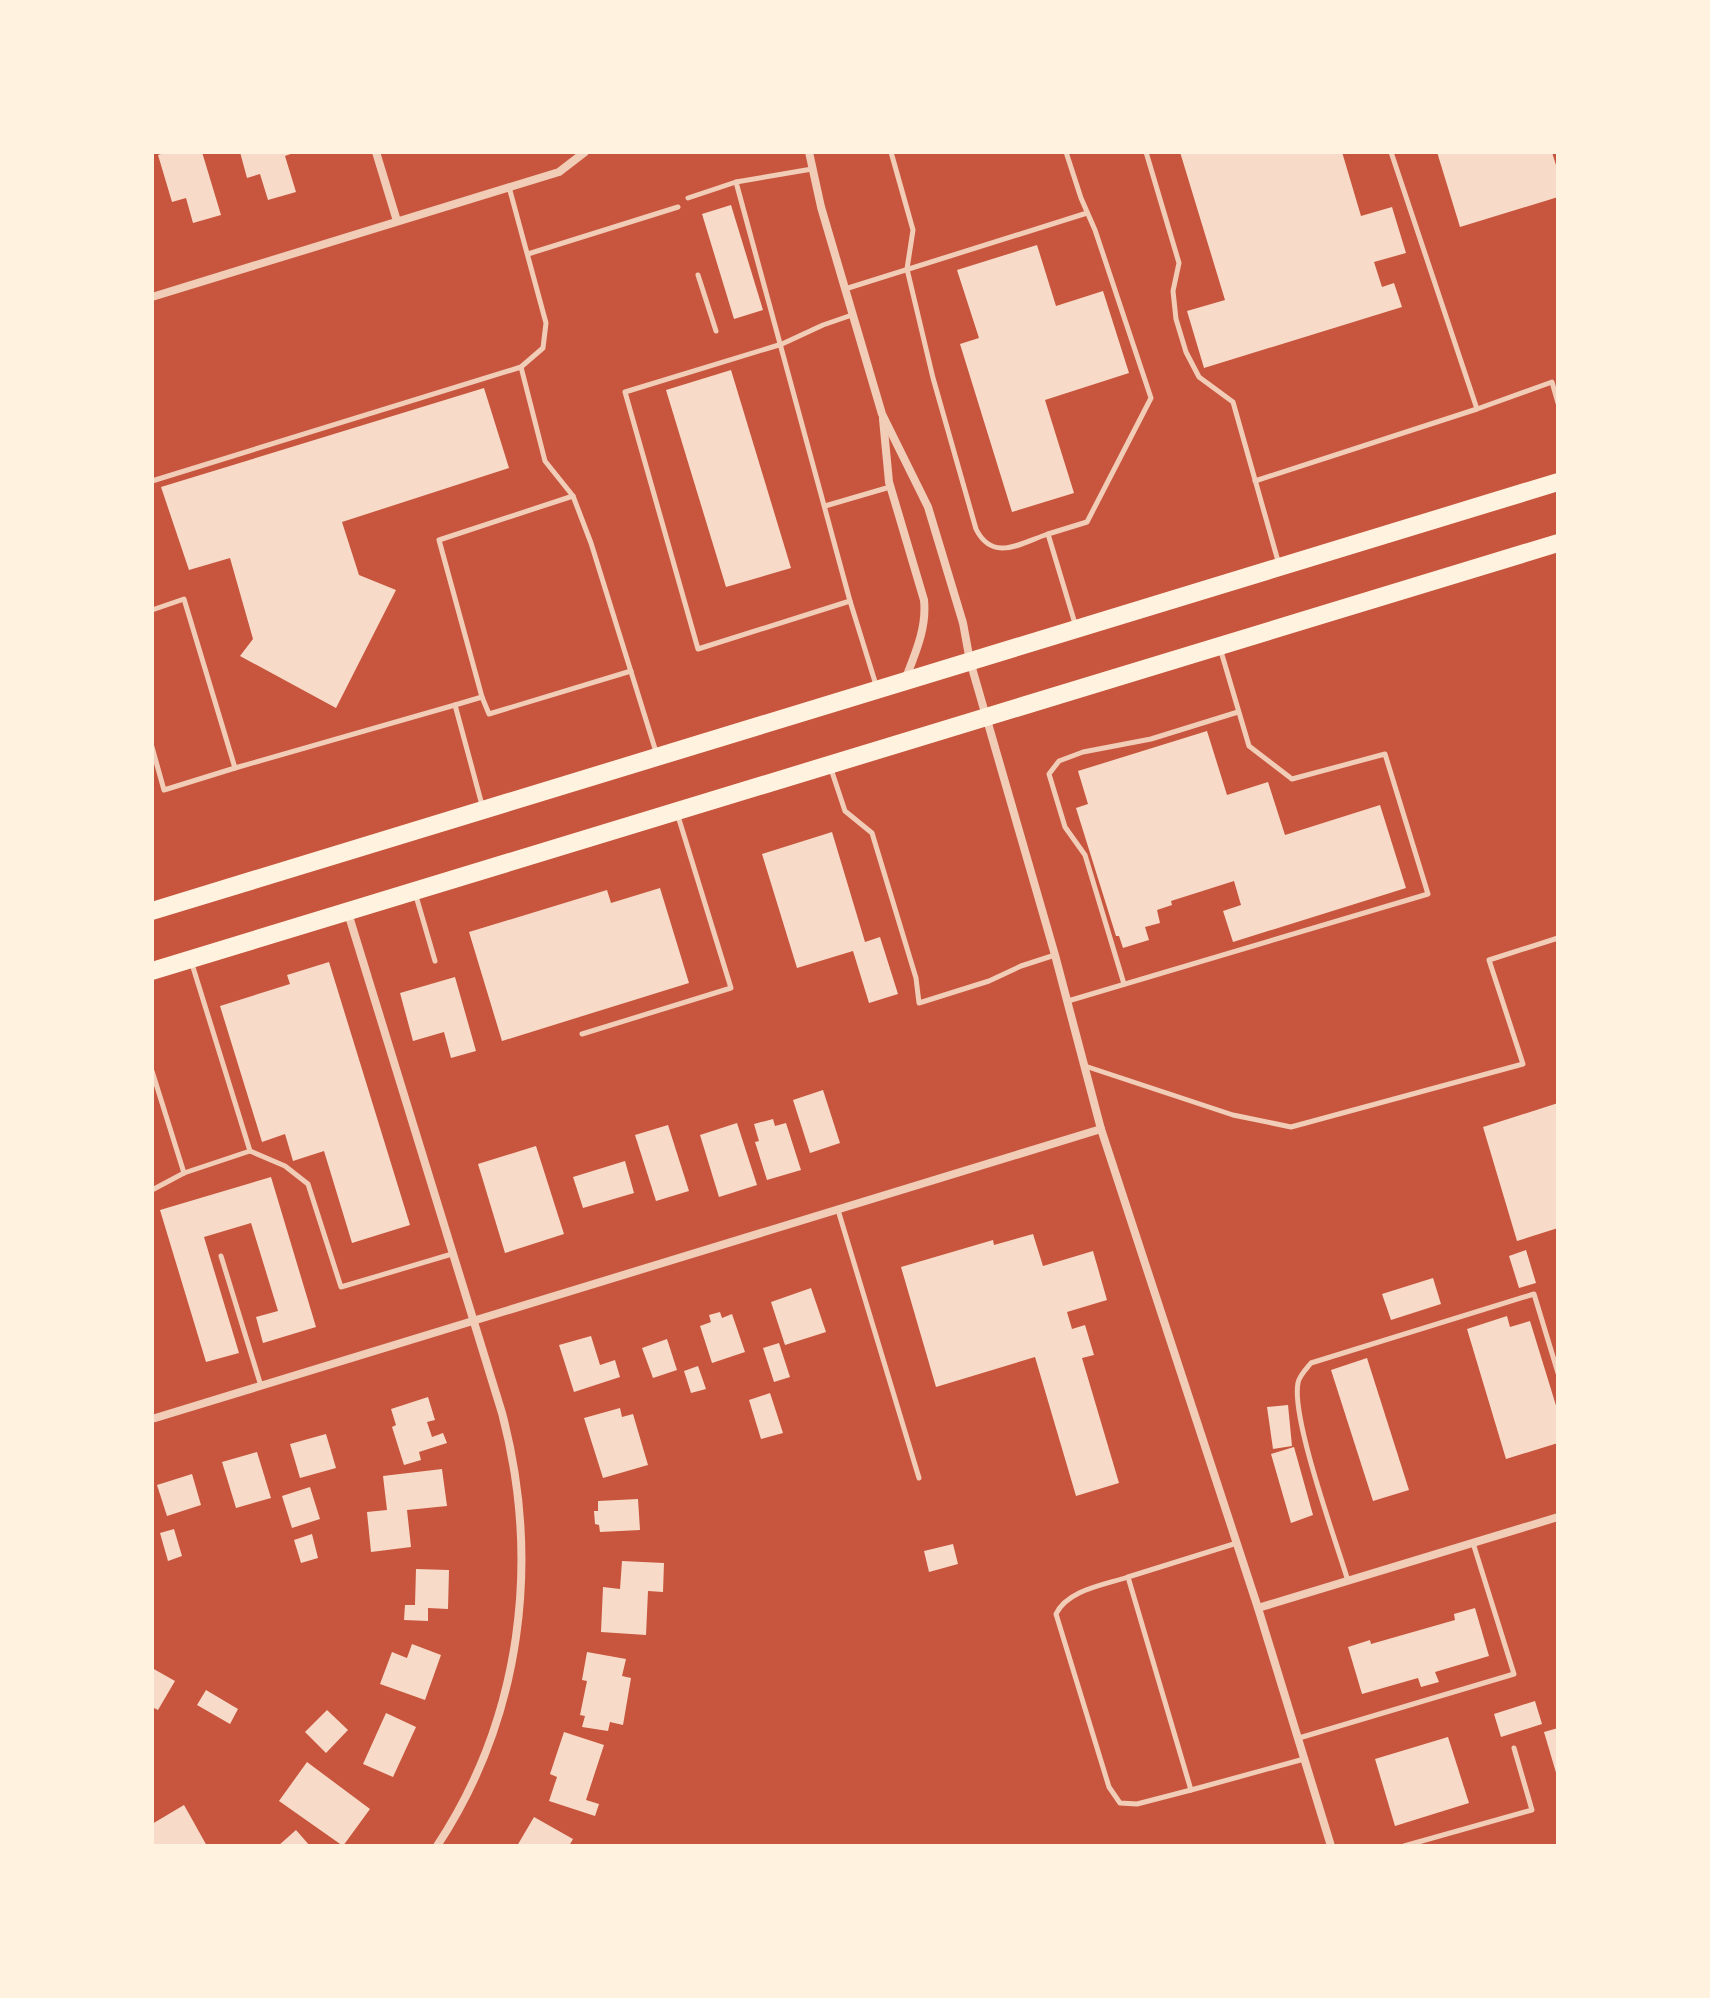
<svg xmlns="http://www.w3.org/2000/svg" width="1710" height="1998" font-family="'IBM Plex Serif',serif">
<rect width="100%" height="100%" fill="#c8553d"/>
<g fill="#f7dbc8">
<path d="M167,152H202L221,215L193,223L186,198L172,202L158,155Z"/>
<path d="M240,152H296L285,156L296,192L268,200L260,174L247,178Z"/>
<path d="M1180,152H1342L1361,216L1392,207L1406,253L1374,262L1382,287L1394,283L1402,307L1204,368L1187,311L1225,300Z"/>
<path d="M1437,152H1552L1558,172V197L1460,227Z"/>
<path d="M731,205L763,310L734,319L702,214Z"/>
<path d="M1037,245L1056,306L1103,291L1129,373L1045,400L1074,493L1012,512L960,344L979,338L957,270Z"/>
<path d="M731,370L791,568L726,587L666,390Z"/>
<path d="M484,388L509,468L342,522L359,575L396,590L336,708L240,656L253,639L230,558L189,570L161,487Z"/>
<path d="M1207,731L1227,795L1268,782L1285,835L1380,805L1406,888L1233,942L1223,911L1241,905L1234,881L1171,901L1172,905L1157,910L1160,923L1145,927L1149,940L1123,948L1119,936H1116L1076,808L1088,804L1078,771Z"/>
<path d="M832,832L865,942L880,937L898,994L869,1003L853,951L797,968L762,854Z"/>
<path d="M660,888L689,983L502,1041L469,932L607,890L611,903Z"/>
<path d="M329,962L410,1225L352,1243L324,1151L293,1161L285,1134L262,1142L220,1006L290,984L287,975Z"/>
<path d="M455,977L476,1051L451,1058L444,1032L413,1041L400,993Z"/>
<path d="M823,1090L840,1143L810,1153L793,1100Z"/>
<path d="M1558,1103V1228L1517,1241L1483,1127Z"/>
<path d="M773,1119L775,1126L786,1123L801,1170L767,1180L755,1142L759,1141L754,1124Z"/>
<path d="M737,1123L757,1185L719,1197L700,1135Z"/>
<path d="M668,1125L689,1191L656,1201L635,1135Z"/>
<path d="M536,1146L564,1234L505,1253L478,1164Z"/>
<path d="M625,1161L634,1193L583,1208L573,1177Z"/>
<path d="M271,1177L316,1327L263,1343L256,1317L278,1311L251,1223L204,1237L239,1353L206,1362L160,1210Z"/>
<path d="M1033,1234L1043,1266L1093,1251L1107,1300L1067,1312L1072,1329L1085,1325L1094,1355L1082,1358L1119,1483L1076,1496L1035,1357L936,1387L901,1267L993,1240L994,1245Z"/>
<path d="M1526,1250L1536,1283L1519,1288L1509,1256Z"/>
<path d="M1433,1278L1441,1304L1391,1320L1382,1294Z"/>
<path d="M811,1288L826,1332L785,1345L771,1302Z"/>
<path d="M720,1312L722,1318L732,1314L745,1352L712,1363L700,1326L711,1322L709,1315Z"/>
<path d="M1507,1316L1510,1327L1530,1321L1558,1412V1443L1506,1459L1467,1329Z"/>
<path d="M591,1336L600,1365L615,1360L620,1377L574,1392L559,1345Z"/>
<path d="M667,1339L677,1370L653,1378L642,1348Z"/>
<path d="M779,1343L790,1377L774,1382L763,1348Z"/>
<path d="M1367,1358L1409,1490L1373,1501L1331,1370Z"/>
<path d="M698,1366L706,1389L691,1393L684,1371Z"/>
<path d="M770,1393L783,1433L761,1439L749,1400Z"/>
<path d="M428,1397L435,1420L427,1422L432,1437L443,1433L447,1443L419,1452L421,1460L404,1465L392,1427L396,1425L391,1409Z"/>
<path d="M1288,1405L1292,1446L1273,1449L1267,1407Z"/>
<path d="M620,1408L622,1417L633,1414L648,1465L603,1478L584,1418Z"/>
<path d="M326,1434L336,1468L300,1478L290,1444Z"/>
<path d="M1294,1447L1313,1515L1291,1523L1271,1454Z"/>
<path d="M257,1452L271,1498L236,1508L222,1462Z"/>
<path d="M442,1469L447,1506L407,1510L411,1547L371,1552L367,1512L387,1510L383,1476Z"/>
<path d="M192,1474L201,1505L167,1516L157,1485Z"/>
<path d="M310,1487L320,1519L292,1528L282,1496Z"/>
<path d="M638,1499L640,1530L600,1532L599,1525L595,1524L594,1511H598V1501Z"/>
<path d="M174,1529L182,1556L168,1561L160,1533Z"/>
<path d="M312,1534L318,1558L301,1563L294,1540Z"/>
<path d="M953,1544L958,1564L929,1572L924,1551Z"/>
<path d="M622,1561L664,1563L663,1592L648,1591L646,1635L601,1632L603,1587L620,1589Z"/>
<path d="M416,1569L449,1570L448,1609L428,1608V1621L404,1620L405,1605H415Z"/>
<path d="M1475,1608L1489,1656L1435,1672L1439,1682L1421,1687L1418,1678L1362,1694L1348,1647L1370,1640L1371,1644L1455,1620L1454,1614Z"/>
<path d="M412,1644L441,1655L425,1700L380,1684L392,1652L407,1658Z"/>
<path d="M587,1652L626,1659L622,1676L631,1678L623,1725L610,1722L608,1731L582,1727L585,1716L580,1715L587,1681L582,1680Z"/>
<path d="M152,1668L175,1681L158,1710L152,1707Z"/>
<path d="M206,1690L238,1709L230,1724L197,1705Z"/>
<path d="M1535,1701L1542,1724L1501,1737L1494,1714Z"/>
<path d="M327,1710L348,1730L326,1753L305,1732Z"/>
<path d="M386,1713L416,1727L393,1777L363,1764Z"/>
<path d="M1558,1728V1776H1557L1544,1732Z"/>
<path d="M564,1732L604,1745L586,1800L599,1804L595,1816L549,1801L557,1777L550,1774Z"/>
<path d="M1448,1737L1469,1803L1395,1826L1375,1759Z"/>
<path d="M307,1762L370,1809L343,1846L279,1801Z"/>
<path d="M184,1805L207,1846H152V1824Z"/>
<path d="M534,1817L573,1839L569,1846H517Z"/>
<path d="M296,1830L310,1846H278Z"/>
</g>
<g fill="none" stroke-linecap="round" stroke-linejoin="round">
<g stroke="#f1ccb7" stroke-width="5">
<path d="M891,152L913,230L907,269L933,378L976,529C993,563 1021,543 1048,534"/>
<path d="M1066,152L1081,198L1095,230L1151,398L1087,522L1048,534L1076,627"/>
<path d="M1146,152L1179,263L1173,291L1176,319L1186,352L1199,377L1233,402L1278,561"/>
<path d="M1391,152L1477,409"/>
<path d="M812,169L736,182L850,601L876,685"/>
<path d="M688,198L736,182"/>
<path d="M528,254L678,207"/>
<path d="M698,275L716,331"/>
<path d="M845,289L1087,213"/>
<path d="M521,367L545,461L573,496L439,540L482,697L489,714L631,671"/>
<path d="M152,481L521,367L543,348L546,323L509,187"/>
<path d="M1255,481L1477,409L1552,382L1558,403"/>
<path d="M573,496L591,543L656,752"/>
<path d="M825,506L890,487"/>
<path d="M850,601L698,649L625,392L782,344L823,325L852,315"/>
<path d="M152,610L184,599L235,768L455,705"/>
<path d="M152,747L164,790L235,768"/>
<path d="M831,769L845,811L872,833L916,978L919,1003L989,981L1021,966L1055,955"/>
<path d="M482,805L455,705L482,697"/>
<path d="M416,896L435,961"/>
<path d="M192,964L250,1151L285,1166L308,1184L341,1287L452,1254"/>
<path d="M1124,984L1085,855L1065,827L1049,774L1059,761L1083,752L1151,739L1238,712"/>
<path d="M1068,1001L1428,894L1385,754L1292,779L1249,746L1220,648"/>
<path d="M582,1034L731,988L678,816"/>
<path d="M1085,1066L1233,1115L1291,1127L1523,1064L1489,960L1558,938"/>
<path d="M152,1071L184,1173"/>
<path d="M152,1190L184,1173L250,1151"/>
<path d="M838,1210L919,1478"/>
<path d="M221,1256L261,1386"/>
<path d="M1237,1543L1128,1577L1191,1790L1304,1759"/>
<path d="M1128,1577C1104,1585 1067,1590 1056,1614L1109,1787L1120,1803L1137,1804L1191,1790"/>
<path d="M1348,1581C1336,1541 1291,1418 1298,1383C1299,1376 1307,1368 1311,1363L1534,1294L1558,1373"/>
<path d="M1299,1738L1514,1674L1473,1543"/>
<path d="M1404,1846L1532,1810L1514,1748"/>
</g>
<g stroke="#f1ccb7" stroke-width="8">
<path d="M376,152L397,221"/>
<path d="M809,152L821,207L882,414L928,507L963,623L970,661L1055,955L1101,1129L1258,1608L1331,1846"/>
<path d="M152,297L559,172L585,152"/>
<path d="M883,419L889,482L924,600C927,628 915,654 905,680"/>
<path d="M348,913L502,1413C541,1561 522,1717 437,1846"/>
<path d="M152,1419L1101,1129"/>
<path d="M1258,1608L1558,1517"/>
</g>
<g stroke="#fff3e0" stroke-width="18">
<path d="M152,911L1558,482"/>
<path d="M152,971L1558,543"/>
</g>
</g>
<rect width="1710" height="1998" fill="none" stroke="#fff3e0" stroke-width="308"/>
</svg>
